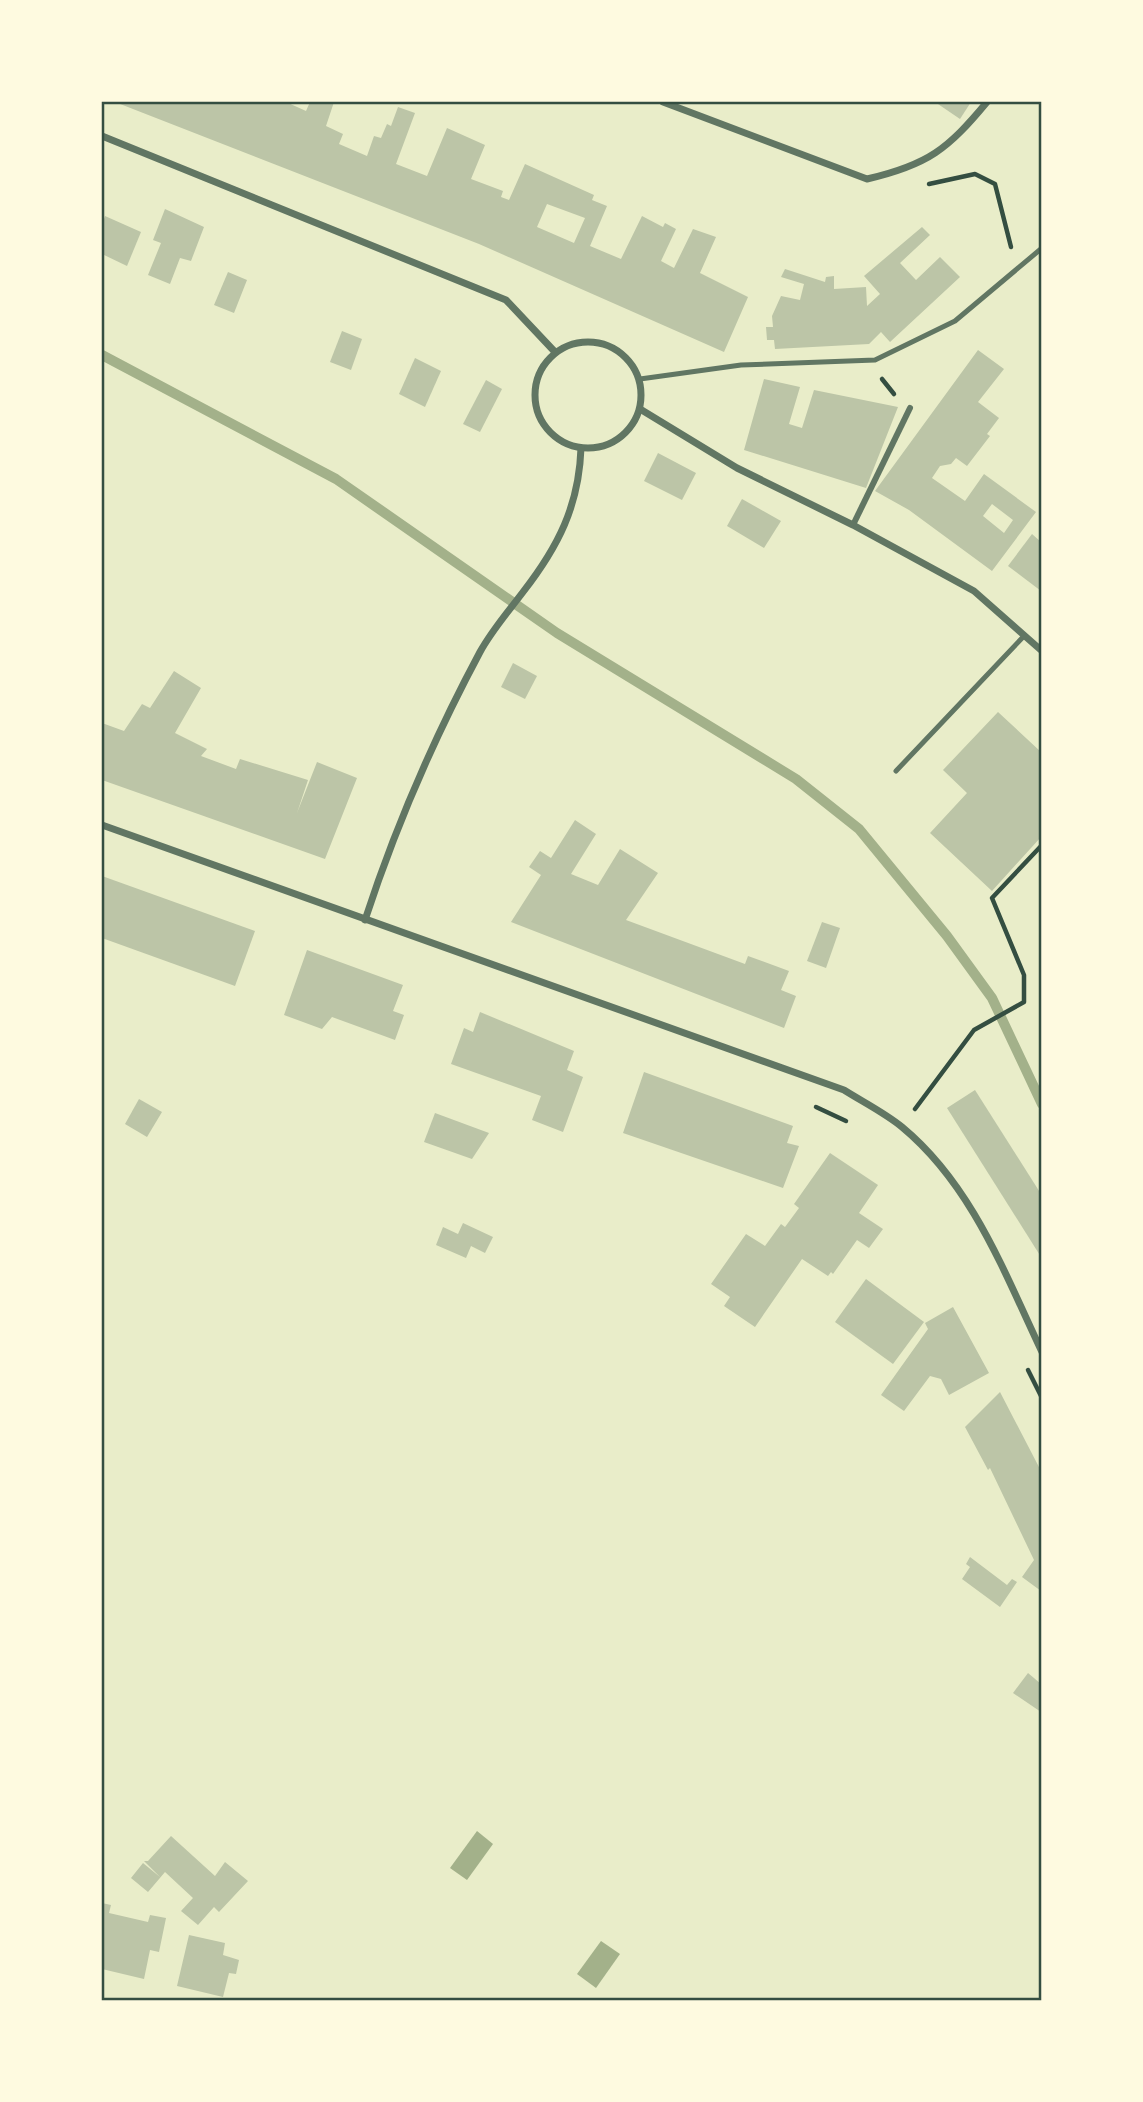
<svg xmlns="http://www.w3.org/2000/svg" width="1143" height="2102" font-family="'IBM Plex Serif',serif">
<rect width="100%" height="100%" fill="#e9edc9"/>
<g fill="#a3b18a">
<path d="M477,1831L493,1844L467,1880L450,1868Z"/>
<path d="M601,1941L620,1954L596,1988L577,1974Z"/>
</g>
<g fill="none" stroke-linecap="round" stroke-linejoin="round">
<path stroke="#a3b18a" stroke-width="10" d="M102,355L336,479L557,633L796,779L859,829L947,936L992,998L1042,1104"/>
</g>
<g fill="#bcc5a7" fill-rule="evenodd">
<path d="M115,102H286L306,111L310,102H334L326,126L343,134L339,144L367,156L374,136L381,138L387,124L391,126L398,107L415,113L396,164L427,176L447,128L485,145L471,179L503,191L501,197L509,200L525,164L594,195L592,200L607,206L590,246L621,259L642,216L663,227L665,223L676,229L661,261L674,268L693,229L716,237L700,273L748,297L724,352L479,244ZM547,204L585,218L574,243L537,227Z"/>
<path d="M935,102H971L960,119Z"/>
<path d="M165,209L204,227L191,261L180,258L170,284L148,275L161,243L153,240Z"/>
<path d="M105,216L141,232L127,266L102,254V225Z"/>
<path d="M922,227L930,235L900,263L916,280L940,257L960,277L890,342L881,332L869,344L775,349L774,340H767L766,327H773L772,316L781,296L800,300L804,284L781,277L785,269L825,282L826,277L834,276V289L866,287L867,306L880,294L864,276Z"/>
<path d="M228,272L247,280L234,313L214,305Z"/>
<path d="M342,331L362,339L351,370L330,362Z"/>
<path d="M978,350L1004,369L978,402L999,418L987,434L990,436L967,466L956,458L951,464L940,466L932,478L965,501L984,474L1036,512L992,571L909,510L875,491ZM992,504L1013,520L1004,533L983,516Z"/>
<path d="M415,358L441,371L425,407L399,394Z"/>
<path d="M764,379L800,387L789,424L802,428L814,390L898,407L866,488L744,450Z"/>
<path d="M486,380L502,389L480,432L463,424Z"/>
<path d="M658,453L696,473L682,500L644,481Z"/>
<path d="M742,499L781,521L764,548L727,526Z"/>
<path d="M1032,534L1041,542V591L1008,566Z"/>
<path d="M513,663L537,676L525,699L501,687Z"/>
<path d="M174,671L201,688L175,733L207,749L201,756L236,769L240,759L308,780L297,813L317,762L357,778L325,859L102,780V723L124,731L142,704L150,708Z"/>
<path d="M998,712L1041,752V837L992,891L930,833L967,793L943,770Z"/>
<path d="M575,820L596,834L571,874L598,885L620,849L658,873L626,920L745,964L748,956L789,971L781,990L796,996L784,1028L511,922L541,875L529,867L540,851L551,858Z"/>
<path d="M102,876L255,931L235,986L102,938Z"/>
<path d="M822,922L840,928L826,968L807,961Z"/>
<path d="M307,950L403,985L393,1011L404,1015L395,1040L332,1017L322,1029L284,1015Z"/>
<path d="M480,1012L574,1051L567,1070L583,1077L563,1132L532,1120L541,1096L451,1064L464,1028L473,1032Z"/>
<path d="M644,1072L793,1126L787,1143L799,1146L783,1188L623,1133Z"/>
<path d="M975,1090L1041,1194V1257L947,1108Z"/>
<path d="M139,1099L162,1112L147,1137L125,1124Z"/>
<path d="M435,1113L489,1133L472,1159L424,1142Z"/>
<path d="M830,1153L878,1185L859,1213L883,1229L869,1248L857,1240L833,1274L831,1272L828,1276L802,1259L755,1327L724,1306L730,1297L711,1284L746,1234L765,1246L781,1224L785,1227L799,1208L794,1204Z"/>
<path d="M463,1223L493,1237L485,1253L471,1246L466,1258L436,1245L443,1227L458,1234Z"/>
<path d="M866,1279L924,1322L893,1364L835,1322Z"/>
<path d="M953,1307L989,1373L949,1395L941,1379L930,1376L904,1411L881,1395L928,1329L925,1323Z"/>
<path d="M1000,1392L1041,1471V1591L1022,1577L1034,1560L990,1468L988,1470L965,1427Z"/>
<path d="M970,1557L1007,1585L1012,1579L1017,1582L1000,1607L962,1579L970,1567L966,1564Z"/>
<path d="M1028,1673L1041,1684V1712L1013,1693Z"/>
<path d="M171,1836L215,1876L225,1862L248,1881L219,1912L214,1907L198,1925L181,1911L193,1898L165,1872L148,1892L131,1878L143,1863L160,1877L144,1861H148Z"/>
<path d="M102,1903L111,1905L109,1913L148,1922L150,1915L166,1918L159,1952L150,1950L144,1979L102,1969Z"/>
<path d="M189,1935L225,1943L223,1955L239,1960L236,1974L229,1973L223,1997L177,1986Z"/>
</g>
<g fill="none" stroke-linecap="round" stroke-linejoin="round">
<g stroke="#344e41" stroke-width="4.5">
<path d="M929,184L975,174L995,184L1011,247"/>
<path d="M882,379L894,394"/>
<path d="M816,1107L846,1121"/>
<path d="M915,1109L974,1030L1024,1002V975L992,898L1042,845"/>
<path d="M1028,1370L1042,1398"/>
</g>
<g stroke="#617663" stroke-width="5">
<path d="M640,379L741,365L875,360L955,321L1042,248"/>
<path d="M896,771L1024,636"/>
</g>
<path stroke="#617663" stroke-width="6" d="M853,525L910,408"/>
<g stroke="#617663" stroke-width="7">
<path d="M663,102L867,179C928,165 948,149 987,102"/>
<path d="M102,136L506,300L555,352"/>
<circle cx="588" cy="395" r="53"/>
<path d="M640,409L737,468L853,525L974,591L1042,651"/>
<path d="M102,825L844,1090C863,1102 885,1113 902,1127C972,1185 1004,1272 1042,1352"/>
<path d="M365,920C395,828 434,738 480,652C492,630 508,612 523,592C558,547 579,506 581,448"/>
</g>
</g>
<rect width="1143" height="2102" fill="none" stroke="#fefae0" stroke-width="206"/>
<rect x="103" y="103" width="937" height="1896" fill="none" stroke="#344e41" stroke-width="2.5"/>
</svg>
